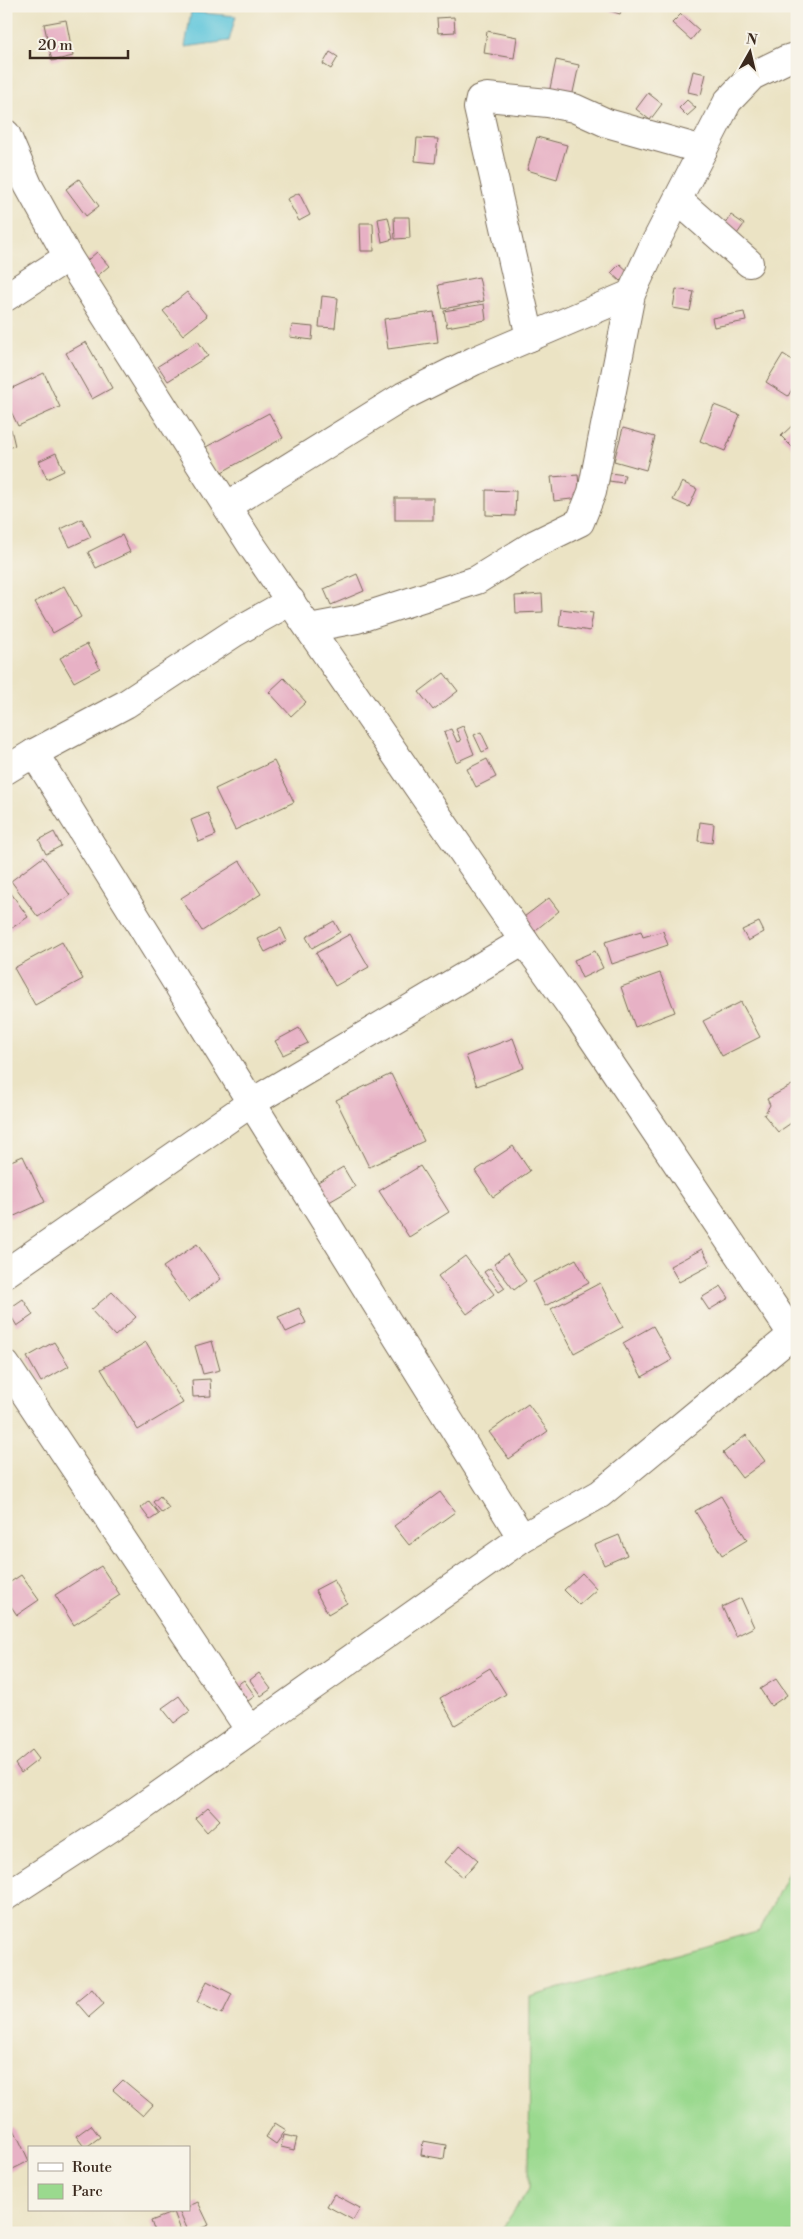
<svg xmlns="http://www.w3.org/2000/svg" width="803" height="2239" font-family="'Libre Bodoni',serif">
<rect width="100%" height="100%" fill="#f7f3e8"/>
<filter id="ink" filterUnits="userSpaceOnUse"><feTurbulence type="fractalNoise" baseFrequency=".02" numOctaves="2"/><feDisplacementMap in="SourceGraphic" scale="10" xChannelSelector="R" yChannelSelector="G"/><feConvolveMatrix kernelMatrix="1 2 1 2 8 2 1 2 1" color-interpolation-filters="sRGB"/></filter>
<filter id="wash" filterUnits="userSpaceOnUse"><feTurbulence type="fractalNoise" baseFrequency=".0096" numOctaves="4" result="noise"/><feDisplacementMap in="SourceGraphic" scale="20" xChannelSelector="R" yChannelSelector="G"/><feGaussianBlur stdDeviation="1.12" result="paint"/><feColorMatrix in="noise" values="0 0 0 0 0 0 0 0 0 0 0 0 0 0 0 0 0 1.4 0 .05"/><feComposite in="paint" operator="in"/></filter>
<g filter="url(#wash)">
<rect width="100%" height="100%" fill="#ebe3c4"/>
<path fill="#9ad98e" stroke="#6a8256" d="M797,1855V2233H499L529,2189L530,1997L760,1930Z"/>
<path fill="#5ec6db" stroke="#4c787c" d="M191,12L236,16L229,41L185,47Z"/>
<g id="blocks">
<g fill="#e7b1c5">
<path d="M602,6H623L620,14L601,8Z"/>
<path d="M681,14L699,30L691,40L672,23Z"/>
<path d="M454,17L455,32L438,33L437,18Z"/>
<path d="M66,20L73,56L52,61L44,24Z"/>
<path d="M487,31L517,37L514,58L484,53Z"/>
<path d="M330,52L338,57L331,69L323,64Z"/>
<path d="M556,60L579,65L572,97L549,93Z"/>
<path d="M693,71L706,74L701,95L688,92Z"/>
<path d="M648,93L662,104L650,120L636,109Z"/>
<path d="M687,100L696,108L687,116L679,108Z"/>
<path d="M537,137L567,145L557,179L527,170Z"/>
<path d="M417,138L438,139L435,163L415,161Z"/>
<path d="M79,179L99,206L86,216L66,189Z"/>
<path d="M299,193L310,215L299,221L287,199Z"/>
<path d="M731,215L744,224L735,237L722,228Z"/>
<path d="M388,217L393,239L382,242L378,219Z"/>
<path d="M394,217H409L410,238L395,239Z"/>
<path d="M360,223H373L374,251H361Z"/>
<path d="M97,252L109,266L95,278L83,264Z"/>
<path d="M620,264L629,272L620,281L611,273Z"/>
<path d="M479,277L484,301L443,309L438,285Z"/>
<path d="M676,289L694,292L690,311L673,308Z"/>
<path d="M187,292L207,316L183,335L163,311Z"/>
<path d="M322,296L338,298L335,328L319,327Z"/>
<path d="M484,304L486,320L447,327L444,311Z"/>
<path d="M434,312L438,342L388,349L384,319Z"/>
<path d="M744,312L746,321L714,327L712,318Z"/>
<path d="M292,325L313,327L312,340L290,337Z"/>
<path d="M198,341L208,356L168,381L158,366Z"/>
<path d="M86,342L112,388L92,399L66,353Z"/>
<path d="M783,354L797,363V381L788,396L766,382Z"/>
<path d="M44,373L60,407L18,426L6,401V391Z"/>
<path d="M714,405L740,415L725,451L700,441Z"/>
<path d="M269,413L283,438L220,473L206,447Z"/>
<path d="M797,421V452L781,436Z"/>
<path d="M623,428L655,437L646,470L614,461Z"/>
<path d="M11,429L15,446L6,448V430Z"/>
<path d="M56,453L64,471L47,479L39,461Z"/>
<path d="M610,473L625,475L623,483L609,481Z"/>
<path d="M578,475L580,498L554,501L551,477Z"/>
<path d="M682,482L697,489L689,507L673,500Z"/>
<path d="M486,490L516,491L515,516L486,515Z"/>
<rect x="395" y="498" width="38" height="22"/>
<path d="M82,519L91,537L70,547L61,529Z"/>
<path d="M122,535L130,552L96,568L88,552Z"/>
<path d="M357,574L364,591L331,605L324,589Z"/>
<path d="M64,586L81,617L53,633L35,602Z"/>
<path d="M542,594L543,612L516,613L515,596Z"/>
<path d="M561,609L593,613L590,631L559,626Z"/>
<path d="M87,644L100,668L74,682L60,658Z"/>
<path d="M444,673L458,691L433,710L419,692Z"/>
<path d="M284,678L306,702L291,716L269,692Z"/>
<path d="M463,726L474,754L456,762L444,732L451,729L457,742L461,741L456,729Z"/>
<path d="M481,732L489,749L482,752L474,735Z"/>
<path d="M487,759L496,777L476,787L467,769Z"/>
<path d="M274,761L294,802L235,830L215,789Z"/>
<path d="M208,813L216,835L199,842L191,820Z"/>
<path d="M700,822L714,824L712,843L698,841Z"/>
<path d="M54,832L61,846L46,854L39,840Z"/>
<path d="M43,857L70,895L38,917L11,881Z"/>
<path d="M240,861L261,894L202,931L181,898Z"/>
<path d="M6,886L28,917L6,932Z"/>
<path d="M549,898L559,911L531,934L520,920Z"/>
<path d="M334,921L340,932L312,948L306,937Z"/>
<path d="M759,922L764,932L748,941L742,930Z"/>
<path d="M281,928L287,941L265,952L258,939Z"/>
<path d="M641,931L643,937L663,931L668,945L612,964L605,942Z"/>
<path d="M350,934L369,967L335,986L316,953Z"/>
<path d="M62,942L83,979L35,1005L14,968Z"/>
<path d="M595,951L603,968L582,978L574,960Z"/>
<path d="M660,973L675,1012L635,1027L621,987Z"/>
<path d="M741,1002L760,1037L722,1056L703,1021Z"/>
<path d="M299,1028L308,1043L283,1055L275,1041Z"/>
<path d="M513,1038L524,1068L477,1086L466,1056Z"/>
<path d="M391,1074L424,1141L369,1167L336,1100Z"/>
<path d="M794,1084L797,1088V1119L778,1132L764,1115L770,1105L767,1099Z"/>
<path d="M513,1146L530,1171L493,1197L475,1171Z"/>
<path d="M23,1156L45,1202L10,1218L6,1211V1163Z"/>
<path d="M420,1166L449,1212L409,1237L379,1191Z"/>
<path d="M343,1167L355,1187L324,1205L313,1185Z"/>
<path d="M197,1244L221,1279L188,1302L163,1267Z"/>
<path d="M702,1249L711,1265L679,1282L670,1266Z"/>
<path d="M507,1254L526,1281L514,1290L494,1264Z"/>
<path d="M465,1256L494,1294L467,1314L438,1276Z"/>
<path d="M576,1259L589,1283L545,1306L533,1282Z"/>
<path d="M490,1268L505,1288L499,1292L484,1272Z"/>
<path d="M600,1283L623,1327L574,1353L551,1309Z"/>
<path d="M721,1286L729,1298L709,1310L701,1298Z"/>
<path d="M112,1292L136,1317L115,1336L91,1310Z"/>
<path d="M23,1299L33,1315L17,1326L7,1310Z"/>
<path d="M299,1308L306,1323L286,1332L278,1317Z"/>
<path d="M653,1326L672,1360L642,1377L623,1343Z"/>
<path d="M212,1341L220,1370L203,1374L195,1346Z"/>
<path d="M54,1342L69,1366L41,1382L27,1357Z"/>
<path d="M146,1342L183,1403L138,1430L101,1369Z"/>
<path d="M210,1379L211,1396L193,1397L192,1380Z"/>
<path d="M528,1404L548,1431L509,1459L489,1432Z"/>
<path d="M746,1435L765,1461L742,1478L723,1453Z"/>
<path d="M440,1492L455,1512L409,1545L394,1526Z"/>
<path d="M160,1496L169,1508L162,1513L153,1502Z"/>
<path d="M721,1496L747,1540L722,1555L695,1511Z"/>
<path d="M149,1501L159,1514L150,1520L141,1508Z"/>
<path d="M619,1535L627,1555L604,1565L595,1545Z"/>
<path d="M101,1566L120,1595L74,1625L55,1595Z"/>
<path d="M582,1573L597,1589L579,1605L564,1590Z"/>
<path d="M21,1575L39,1600L17,1615L6,1599V1585Z"/>
<path d="M334,1580L347,1603L328,1614L315,1590Z"/>
<path d="M741,1598L754,1627L736,1636L722,1607Z"/>
<path d="M490,1668L506,1694L455,1725L440,1698Z"/>
<path d="M259,1673L271,1689L261,1696L250,1680Z"/>
<path d="M776,1679L787,1695L771,1706L760,1689Z"/>
<path d="M244,1680L255,1696L248,1701L237,1685Z"/>
<path d="M179,1696L190,1711L174,1723L162,1708Z"/>
<path d="M32,1750L39,1759L21,1773L15,1764Z"/>
<path d="M208,1807L220,1820L207,1832L195,1818Z"/>
<path d="M460,1845L478,1860L463,1877L445,1862Z"/>
<path d="M207,1981L232,1994L222,2014L197,2002Z"/>
<path d="M92,1989L104,2004L89,2017L76,2002Z"/>
<path d="M123,2080L153,2105L143,2116L113,2090Z"/>
<path d="M275,2123L286,2130L276,2144L266,2137Z"/>
<path d="M91,2125L100,2137L85,2148L76,2136Z"/>
<path d="M13,2127L29,2161L9,2171L6,2165V2130Z"/>
<path d="M284,2135L297,2138L294,2150L281,2147Z"/>
<path d="M423,2141L446,2145L444,2159L421,2155Z"/>
<path d="M334,2194L360,2208L353,2220L327,2206Z"/>
<path d="M198,2202L209,2225L189,2233L179,2210H189V2206Z"/>
<path d="M174,2212L182,2233H155L151,2221Z"/>
</g>
</g>
</g>
<g filter="url(#ink)">
<use href="#blocks" fill-opacity="0" stroke="#796b58" stroke-width="1"/>
<g fill="none" stroke-linecap="round" stroke-linejoin="round">
<g stroke="#796b58" stroke-width="30">
<g id="minor">
<path d="M6,134L28,185L68,257L250,543L524,941L580,1019L792,1334"/>
<path d="M678,200L749,263"/>
<path d="M6,297L68,257"/>
<path d="M530,337L478,108L480,99L487,97L548,103L574,108L607,123L703,150"/>
<path d="M227,506L404,396L474,361L631,294"/>
<path d="M309,628L357,619L477,580L535,544L580,522L592,492L631,294L651,251L728,101L752,76L785,60L797,56"/>
<path d="M34,753L522,1538"/>
<path d="M6,770L34,753L126,704L234,633L291,601"/>
<path d="M6,1273L251,1103L524,941"/>
<path d="M6,1365L249,1729"/>
<path d="M6,1896L135,1812L522,1538L600,1494L797,1331"/>
</g>
</g>
<use href="#minor" stroke="#fff" stroke-width="28"/>
</g>
</g>
<rect width="803" height="2239" fill="none" stroke="#f7f3e8" stroke-width="25"/>
<rect x="28" y="2146" width="162" height="65" fill="#f7f3e8" stroke="#aca397"/>
<rect x="38" y="2163" width="25" height="8" fill="#ffffff" stroke="#aca397"/>
<text x="72" y="2172" font-size="15" fill="#3b2a1e">Route</text>
<rect x="38" y="2184" width="25" height="15" fill="#9ad98e" stroke="#aca397"/>
<text x="72" y="2196" font-size="15" fill="#3b2a1e">Parc</text>
<g transform="translate(750 52) rotate(8)" stroke="#f7f3e8" stroke-width="4" paint-order="stroke">
<path d="M0-4L9 19L0 12L-9 19Z" fill="#3b2a1e"/>
<text y="-8" font-size="14" font-weight="bold" text-anchor="middle" fill="#3b2a1e">N</text>
</g>
<path d="M30 50v8h98v-8" fill="none" stroke="#3b2a1e" stroke-width="2.5"/>
<text x="38" y="50" font-size="15" fill="#3b2a1e" stroke="#f7f3e8" stroke-width="4" paint-order="stroke">20 m</text>
</svg>
